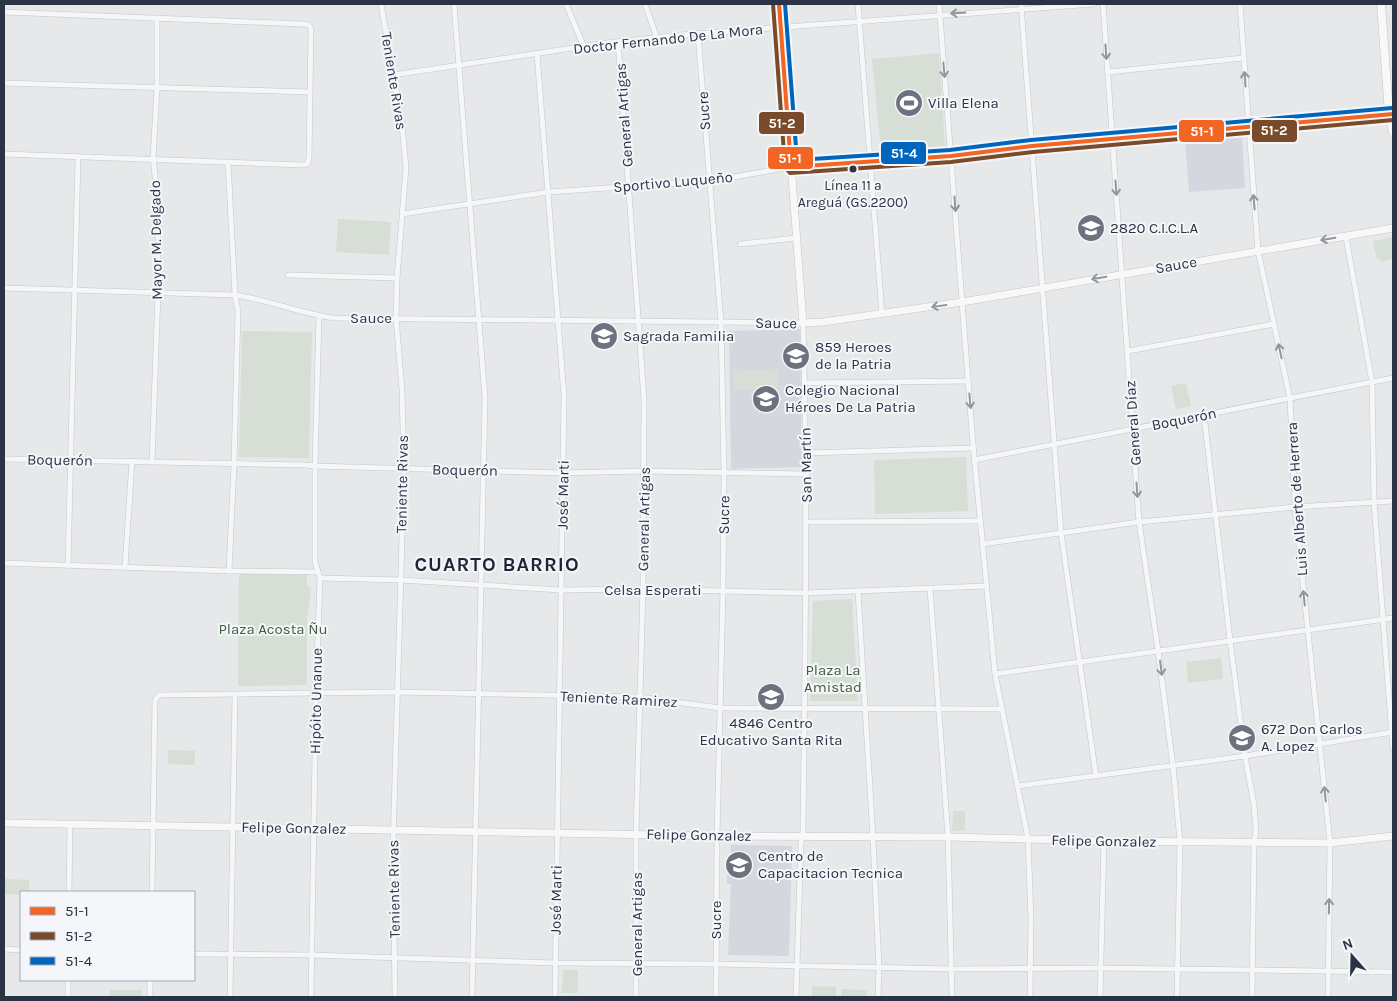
<svg xmlns="http://www.w3.org/2000/svg" width="1397" height="1001" font-family="Karla,sans-serif">
<rect width="100%" height="100%" fill="#e6e8ea"/>
<g fill="#d4d7dd">
<path d="M1242,136L1245,188L1189,192L1185,140Z"/>
<path d="M800,329L802,467L731,469L729,331Z"/>
<path d="M731,845L792,846L789,956L728,955L731,884H727V875L730,874Z"/>
</g>
<g fill="#d6ded6">
<path d="M939,53L945,146L881,151L872,59Z"/>
<path d="M338,219L391,222L389,255L336,252Z"/>
<path d="M1393,237V259L1381,262L1380,258L1377,259L1373,241Z"/>
<path d="M242,331L312,332L309,458L239,457Z"/>
<path d="M778,369L779,389L734,390L733,371Z"/>
<path d="M1186,383L1191,406L1176,409L1171,386Z"/>
<path d="M966,457L968,511L875,514L874,460Z"/>
<path d="M307,572V586L311,587L307,620V685L238,686L239,573Z"/>
<path d="M852,599L858,701H810L813,601Z"/>
<path d="M1221,658L1223,679L1188,683L1186,662Z"/>
<path d="M168,750L195,751V765L168,764Z"/>
<path d="M953,811H965V831H952Z"/>
<path d="M4,879L29,880V892H21V895L4,894Z"/>
<path d="M563,970H578V993H562Z"/>
<path d="M812,986L836,987V997H812Z"/>
<path d="M841,989L867,990L866,997H841Z"/>
<rect x="110" y="990" width="32" height="7"/>
</g>
<g fill="none" stroke-linecap="round" stroke-linejoin="round">
<g stroke="#c4c6c8" stroke-width="6">
<g id="street">
<path d="M381,4L402,125L406,168L397,278L396,318L402,390L404,469L393,845L395,997"/>
<path d="M454,4L485,398L472,997"/>
<path d="M566,4L584,47"/>
<path d="M645,4L657,38"/>
<path d="M858,4L882,314"/>
<path d="M939,4L973,444L995,674L1028,839L1031,919L1030,997"/>
<path d="M1021,4L1061,533L1096,776"/>
<path d="M1103,4L1139,522L1158,650L1173,766L1180,841L1177,997"/>
<path d="M1240,4L1258,251L1290,398L1295,507L1330,843L1328,997"/>
<path d="M4,12L302,24L309,25L311,29L309,159L307,164L304,165L4,154"/>
<path d="M698,34L721,322L724,473L723,590L717,836L716,997"/>
<path d="M618,42L644,399L643,589L636,834V997"/>
<path d="M537,54L564,396L555,997"/>
<path d="M1108,72L1243,58"/>
<path d="M393,75L606,43L680,35L1094,4"/>
<path d="M4,83L310,92"/>
<path d="M402,214L548,192L710,181L791,167"/>
<path d="M1346,237L1372,382L1374,502L1393,749"/>
<path d="M740,244L796,238"/>
<path d="M288,275L397,278"/>
<path d="M4,288L235,295C269,300 299,313 334,318L803,323C808,493 805,662 803,831L801,843L796,997"/>
<path d="M1128,351L1274,324"/>
<path d="M805,383L968,381"/>
<path d="M1204,415L1230,640L1245,756L1254,805L1256,831L1254,842L1252,997"/>
<path d="M806,453L973,448"/>
<path d="M4,459L305,465L315,466L563,473L644,471L807,474"/>
<path d="M974,460L1393,378"/>
<path d="M152,462L158,292V200L153,159L157,88V18"/>
<path d="M806,522L980,521"/>
<path d="M982,544L1139,522L1295,507L1393,501"/>
<path d="M4,563L229,571L234,464L238,311L235,295L228,162"/>
<path d="M68,565L78,157"/>
<path d="M125,567L132,461"/>
<path d="M229,571L318,572"/>
<path d="M320,578L401,580L561,590L643,589L805,593L986,586"/>
<path d="M930,588L948,837L952,997"/>
<path d="M858,591L873,838L879,968L878,997"/>
<path d="M995,674L1393,618"/>
<path d="M1018,786L1245,756L1393,732"/>
<path d="M69,892L70,824"/>
<path d="M152,892L155,700L159,695H161L398,692L639,697L720,708L1002,709"/>
<path d="M4,949L21,950"/>
<path d="M194,954L311,955L555,963L716,964L952,969L1100,968L1393,972"/>
<path d="M68,997V980"/>
<path d="M150,997V980"/>
<path d="M230,997L235,695"/>
<path d="M311,997L316,694L320,578L315,562V466L319,316"/>
<path d="M1100,997L1104,841"/>
</g>
</g>
<g stroke="#c4c6c8" stroke-width="8">
<g id="secondary">
<path d="M779,4L803,323L823,322L962,302L1393,228"/>
<path d="M791,167L951,156L1032,146L1248,128L1393,114"/>
<path d="M4,823L717,836L948,837L1104,841L1330,843L1393,836"/>
</g>
</g>
<g stroke="#c2c5c8" stroke-width="9">
<path id="primary" d="M1381,4L1389,114L1393,132"/>
</g>
<use href="#street" stroke="#f5f6f7" stroke-width="5"/>
<use href="#secondary" stroke="#f8f8f8" stroke-width="7"/>
<use href="#primary" stroke="#f8f8f8" stroke-width="8"/>
<g stroke="#f4f6f9" stroke-width="8">
<path id="bus-1" d="M779,4L791,167L951,156L1032,146L1393,114"/>
</g>
<g stroke="#f4f6f9" stroke-width="8">
<path id="bus-2" d="M773,4L785,167L790,173L951,162L1033,152L1393,120"/>
</g>
<g stroke="#f4f6f9" stroke-width="8">
<path id="bus-3" d="M785,4L797,160L950,150L1031,140L1392,108"/>
</g>
<use href="#bus-1" stroke="#f26522" stroke-width="4"/>
<use href="#bus-2" stroke="#7a4b2a" stroke-width="4"/>
<use href="#bus-3" stroke="#0065bd" stroke-width="4"/>
</g>
<defs><path id="oneway-shaft" d="M-6 0H5M1.5-3L5.5 0L1.5 3" fill="none" stroke-width="1.6" stroke-linecap="round" stroke-linejoin="round" transform="scale(1.25)"/></defs>
<g stroke="#90959e">
<use href="#oneway-shaft" transform="translate(958 13) rotate(176)"/>
<use href="#oneway-shaft" transform="translate(1106 52) rotate(86)"/>
<use href="#oneway-shaft" transform="translate(944 70) rotate(85)"/>
<use href="#oneway-shaft" transform="translate(1245 79) rotate(-94)"/>
<use href="#oneway-shaft" transform="translate(1116 188) rotate(86)"/>
<use href="#oneway-shaft" transform="translate(1254 202) rotate(-95)"/>
<use href="#oneway-shaft" transform="translate(955 204) rotate(86)"/>
<use href="#oneway-shaft" transform="translate(1280 351) rotate(-102)"/>
<use href="#oneway-shaft" transform="translate(970 401) rotate(85)"/>
<use href="#oneway-shaft" transform="translate(1137 490) rotate(86)"/>
<use href="#oneway-shaft" transform="translate(1304 598) rotate(-96)"/>
<use href="#oneway-shaft" transform="translate(1161 668) rotate(83)"/>
<use href="#oneway-shaft" transform="translate(1325 794) rotate(-96)"/>
<use href="#oneway-shaft" transform="translate(1329 906) rotate(-89)"/>
</g>
<g stroke="#92969e">
<use href="#oneway-shaft" transform="translate(1328 239) rotate(171)"/>
<use href="#oneway-shaft" transform="translate(1099 278) rotate(170)"/>
<use href="#oneway-shaft" transform="translate(939 306) rotate(172)"/>
</g>
<defs>
<g id="stadium-disc" transform="scale(1.4375)"><circle r="9.5" fill="#6c737f" stroke="#f4f6f9"/><path d="M0-5a6.5 5 0 1 0 0 10a6.5 5 0 1 0 0-10ZM-3.5-1.8h7v3.6h-7Z" fill="#fff"/></g>
<g id="school-disc" transform="scale(1.4375)"><circle r="9.5" fill="#6c737f" stroke="#f4f6f9"/><path d="M0-5L7-2L0 1L-7-2ZM-4 1L0 2.5L4 1V4Q0 6-4 4Z" fill="#fff"/></g>
</defs>
<g fill-rule="evenodd">
<use href="#stadium-disc" x="909" y="103"/>
<use href="#school-disc" x="1091" y="228"/>
<use href="#school-disc" x="604" y="336"/>
<use href="#school-disc" x="796" y="356"/>
<use href="#school-disc" x="766" y="399"/>
<use href="#school-disc" x="771" y="697"/>
<use href="#school-disc" x="1242" y="738"/>
<use href="#school-disc" x="739" y="865"/>
</g>
<circle fill="#2b3445" stroke="#f4f6f9" stroke-width="2" cx="853" cy="169" r="4.5"/>
<g text-anchor="middle" dominant-baseline="central" stroke-width="4" stroke-linejoin="round" paint-order="stroke">
<g font-size="14" fill="#2b3445" stroke="#f4f6f9">
<text x="853" y="185">Línea 11 a<tspan x="853" dy="17">Areguá (GS.2200)</tspan></text>
</g>
<g font-size="15" fill="#2b3445" stroke="#f4f6f9">
<text transform="translate(668 39) rotate(-6)">Doctor Fernando De La Mora</text>
<text transform="translate(394 81) rotate(81)">Teniente Rivas</text>
<text transform="translate(704 111) rotate(-94)">Sucre</text>
<text transform="translate(624 115) rotate(-94)">General Artigas</text>
<text transform="translate(673 182) rotate(-5)">Sportivo Luqueño</text>
<text transform="translate(156 240) rotate(-91)">Mayor M. Delgado</text>
<text transform="translate(1176 265) rotate(-10)">Sauce</text>
<text x="371" y="318">Sauce</text>
<text transform="translate(776 323) rotate(1)">Sauce</text>
<text transform="translate(1184 419) rotate(-11)">Boquerón</text>
<text transform="translate(1133 423) rotate(-94)">General Díaz</text>
<text transform="translate(60 460) rotate(1)">Boquerón</text>
<text transform="translate(806 465) rotate(-91)">San Martín</text>
<text transform="translate(465 470) rotate(1)">Boquerón</text>
<text transform="translate(402 484) rotate(-89)">Teniente Rivas</text>
<text transform="translate(563 495) rotate(-89)">José Marti</text>
<text transform="translate(1297 499) rotate(-94)">Luis Alberto de Herrera</text>
<text transform="translate(724 515) rotate(-89)">Sucre</text>
<text transform="translate(644 519) rotate(-89)">General Artigas</text>
<text x="653" y="590">Celsa Esperati</text>
<text transform="translate(619 699) rotate(3)">Teniente Ramirez</text>
<text transform="translate(316 701) rotate(-89)">Hipóito Unanue</text>
<text transform="translate(294 828) rotate(1)">Felipe Gonzalez</text>
<text transform="translate(699 835) rotate(1)">Felipe Gonzalez</text>
<text transform="translate(1104 841) rotate(1)">Felipe Gonzalez</text>
<text transform="translate(394 889) rotate(-91)">Teniente Rivas</text>
<text transform="translate(556 900) rotate(-89)">José Marti</text>
<text transform="translate(716 920) rotate(-90)">Sucre</text>
<text transform="translate(637 924) rotate(-90)">General Artigas</text>
</g>
<g font-size="15" fill="#2b3445" stroke="#f4f6f9" text-anchor="start">
<text x="928" y="103">Villa Elena</text>
<text x="1110" y="228">2820 C.I.C.L.A</text>
<text x="623" y="336">Sagrada Familia</text>
<text x="815" y="347">859 Heroes<tspan x="815" dy="17">de la Patria</tspan></text>
<text x="785" y="390">Colegio Nacional<tspan x="785" dy="17">Héroes De La Patria</tspan></text>
<text x="771" y="723" text-anchor="middle">4846 Centro<tspan x="771" dy="17">Educativo Santa Rita</tspan></text>
<text x="1261" y="729">672 Don Carlos<tspan x="1261" dy="17">A. Lopez</tspan></text>
<text x="758" y="856">Centro de<tspan x="758" dy="17">Capacitacion Tecnica</tspan></text>
</g>
<g font-size="15" fill="#3f6138" stroke="#f4f6f9">
<text x="273" y="629">Plaza Acosta Ñu</text>
<text x="833" y="670">Plaza La<tspan x="833" dy="17">Amistad</tspan></text>
</g>
<g font-size="20" font-weight="bold" letter-spacing="1" fill="#1d2536" stroke="#f4f6f9">
<text x="497" y="564">CUARTO BARRIO</text>
</g>
</g>
<g stroke="#f4f6f9" stroke-width="2">
<rect x="758" y="111" width="47" height="24" rx="5" fill="#7a4b2a"/>
<rect x="1251" y="119" width="47" height="24" rx="5" fill="#7a4b2a"/>
<rect x="1178" y="119" width="47" height="24" rx="5" fill="#f26522"/>
<rect x="880" y="141" width="47" height="24" rx="5" fill="#0065bd"/>
<rect x="767" y="146" width="47" height="24" rx="5" fill="#f26522"/>
</g>
<g font-size="14" text-anchor="middle" font-weight="bold" fill="#fff">
<text x="782" y="128">51-2</text>
<text x="1274" y="135">51-2</text>
<text x="1202" y="136">51-1</text>
<text x="904" y="158">51-4</text>
<text x="790" y="163">51-1</text>
</g>
<rect width="1397" height="1001" fill="none" stroke="#2b3445" stroke-width="10"/>
<rect x="20" y="891" width="175" height="90" fill="#f4f6f9" stroke="#a4a8b1"/>
<rect x="30" y="907" width="25" height="8" fill="#f26522" stroke="#a4a8b1"/>
<text x="65" y="916" font-size="15" fill="#2b3445">51-1</text>
<rect x="30" y="932" width="25" height="8" fill="#7a4b2a" stroke="#a4a8b1"/>
<text x="65" y="941" font-size="15" fill="#2b3445">51-2</text>
<rect x="30" y="957" width="25" height="8" fill="#0065bd" stroke="#a4a8b1"/>
<text x="65" y="966" font-size="15" fill="#2b3445">51-4</text>
<g transform="translate(1352 956) rotate(340)" stroke="#f4f6f9" stroke-width="4" paint-order="stroke">
<path d="M0-4L9 19L0 12L-9 19Z" fill="#2b3445"/>
<text y="-8" font-size="14" font-weight="bold" text-anchor="middle" fill="#2b3445">N</text>
</g>
</svg>
